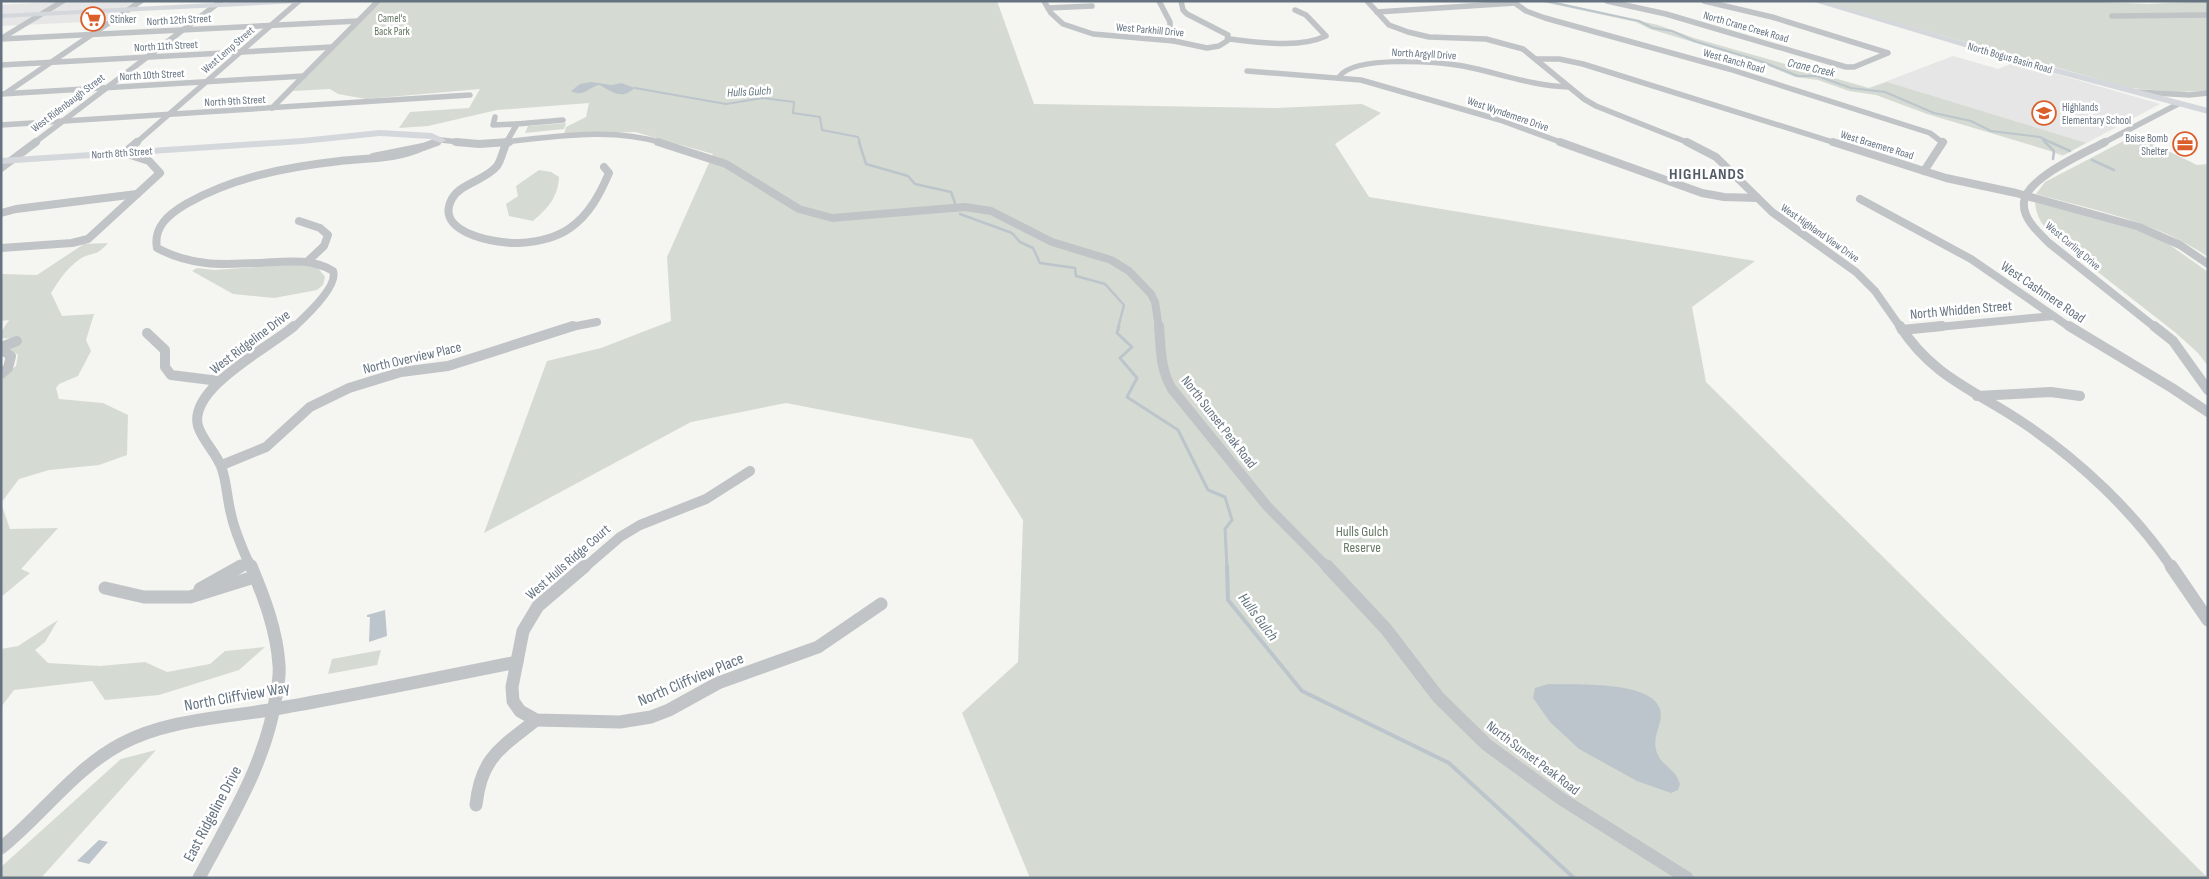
<svg xmlns="http://www.w3.org/2000/svg" width="2209" height="879" font-family="'Sofia Sans Condensed',sans-serif">
<rect width="100%" height="100%" fill="#f5f5f1"/>
<g fill="#e5e6e5">
<path d="M70,1H136L106,21L1,26V5Z"/>
<path d="M1953,56L1998,69L2016,62L2160,104L2062,156L2014,137L1869,88Z"/>
</g>
<g fill="#d5dbd2">
<path d="M381,1H997L1034,104L1277,108L1362,104L1381,113L1335,144L1369,197L1755,261L1692,307L1706,382L2208,878H1030L962,713L1018,662L1023,520L972,439L786,403L691,422L484,533L547,361L601,348L671,321L667,257L713,154L635,132L564,134L566,127L586,117L589,103L497,110L428,126L399,128L410,112L469,108L480,89L366,99L338,94L330,89L293,91Z"/>
<path d="M1551,1L1658,25L1694,38L1869,88L1887,82L2086,143L2064,155L1927,114L1876,95L1849,91L1818,80L1795,77L1759,62L1650,29L1636,22L1543,2Z"/>
<path d="M1819,1H2083L2148,4L2208,1V91L2177,92L2130,88Z"/>
<path d="M566,123L564,129L525,133L528,126Z"/>
<path d="M2135,135L2197,165L2208,164V257C2158,222 2094,210 2036,194L2045,182Z"/>
<path d="M539,170L551,172L559,177C558,197 548,208 533,221L509,216L506,204L518,196L516,186Z"/>
<path d="M2035,202L2139,231L2167,243L2208,272V366L2198,353L2176,333L2053,237C2043,226 2036,217 2035,202Z"/>
<path d="M108,243C95,258 93,251 80,259C67,268 59,280 51,293L62,316L94,314L86,340L91,351L78,376L59,384L56,388L59,399L103,403L128,415L127,455L99,465L49,470L19,479L1,503L10,529L58,528L21,569L30,573L1,597V378L16,366L18,355L9,349L17,339L1,338V332L9,320L1,321V274L37,275L84,244Z"/>
<path d="M301,264L318,268L325,277L323,285L317,290L274,298L233,294L192,271L197,268L214,270Z"/>
<path d="M58,620L45,642L35,650L48,663L100,666L145,662L167,672L210,664L225,651L265,647L239,670L159,695L105,700L92,681L14,690L1,707V649L18,646Z"/>
<path d="M381,650L377,665L328,674L332,659Z"/>
<path d="M156,750L41,878H1V867L121,759Z"/>
</g>
<g fill="#bcc5cb">
<path d="M591,82L612,85L621,83L635,88C633,89 631,91 629,92C618,99 607,88 599,85C589,87 583,98 571,91L580,84Z"/>
<path d="M385,610L387,636L369,642L370,617H367V615Z"/>
<path d="M1548,684C1572,685 1651,680 1660,709C1665,724 1648,738 1659,757C1661,762 1668,766 1672,771C1676,774 1678,779 1680,784L1678,790L1671,793L1637,781L1579,749L1550,722L1533,698L1535,688Z"/>
<path d="M99,840L108,842L89,864L77,861Z"/>
</g>
<g fill="none" stroke-linecap="round" stroke-linejoin="round">
<g stroke="#bcc5cb" stroke-width="2">
<path d="M1546,1L1639,21L1653,28L1672,31L1694,41L1763,62L1798,76H1817L1851,88L1885,92L1934,113L1971,121L1991,131L2040,137L2052,143"/>
<path d="M635,88L726,104L763,98L794,102L793,113L820,117L822,130L858,137L860,143"/>
<path d="M2043,140L2046,143"/>
</g>
<g stroke="#bcc5cb" stroke-width="2.5">
<path d="M859,142L866,164L908,176L915,184L951,192L955,203"/>
<path d="M2045,142L2054,151L2053,159"/>
<path d="M2050,142L2070,151"/>
<path d="M2092,160L2114,170"/>
<path d="M960,214L1012,233L1020,242L1033,248L1040,263L1075,268L1076,276L1105,284L1124,305L1118,328"/>
</g>
<path stroke="#bcc5cb" stroke-width="3" d="M1119,326L1117,333L1132,347L1120,358L1137,378L1127,397L1178,430L1208,490L1225,497L1232,520L1225,529L1227,568"/>
<path stroke="#bcc5cb" stroke-width="4" d="M1227,566L1228,600L1302,691L1449,763L1574,878"/>
<g stroke="#c0c4c7" stroke-width="5.5">
<path d="M1044,1L1051,13L1063,24L1093,34L1174,41L1207,48L1219,46L1227,41L1228,35L1187,14L1183,10L1181,1"/>
<path d="M1159,1L1170,22V33L1174,41"/>
<path d="M1367,1L1389,25L1408,32L1429,37L1486,39L1523,49L1584,99L1596,106L1689,143"/>
<path d="M1512,1L1526,11L1545,18L1729,69L1930,133L1943,143"/>
<path d="M1607,1L1666,14L1846,67H1854L1888,53L1772,17L1704,1"/>
<path d="M1048,8L1092,6"/>
<path d="M1377,12L1515,3"/>
<path d="M2112,16L2208,15"/>
<path d="M2,38L63,1"/>
<path d="M1,39L358,21"/>
<path d="M1229,39C1259,42 1298,49 1326,36L1306,15L1295,10"/>
<path d="M1536,59H1559L1583,64L1836,143"/>
<path d="M1,65L332,47"/>
<path d="M1247,71L1361,80L1500,120L1563,143"/>
<path d="M1340,76C1355,55 1439,62 1463,66C1499,73 1532,86 1569,87"/>
<path d="M2138,92L2189,95L2208,93"/>
<path d="M6,93L141,1"/>
<path d="M1,94L304,76"/>
<path d="M272,108L378,1"/>
<path d="M495,117L493,125L517,124L506,143"/>
<path d="M517,124L563,120"/>
<path d="M1,125L470,95"/>
<path d="M34,143L221,1"/>
<path d="M136,143L299,1"/>
<path d="M434,143L441,140L468,143"/>
<path d="M494,143C548,138 609,126 662,143"/>
<path d="M2103,143L2178,104"/>
</g>
<g stroke="#c0c4c7" stroke-width="8">
<path d="M456,142L479,144L509,142"/>
<path d="M507,142C503,149 502,159 497,166C484,182 457,183 450,203C438,234 499,244 519,243C536,242 556,238 570,228C589,215 600,194 609,173L604,167"/>
<path d="M658,142L726,164L799,209L832,218L965,207L991,211L1052,242L1111,260L1129,271L1151,294L1155,302L1159,328"/>
<path d="M1560,142L1702,193L1724,197L1757,198"/>
<path d="M1687,142L1716,157L1772,212L1856,272L1875,291L1901,328"/>
<path d="M1833,142L1946,178L2016,193L2139,227L2180,245L2208,264"/>
<path d="M2105,142C2085,153 2026,178 2024,202C2022,218 2038,232 2049,243L2156,328"/>
<path d="M423,147L437,142"/>
<path d="M1,168L36,142"/>
<path d="M1924,171L1943,142"/>
<path d="M1860,199L1971,259L2071,328"/>
<path d="M1,213L16,209L137,194"/>
<path d="M299,221L320,228L328,235L324,246L308,261"/>
<path d="M1,248L72,243L88,239L160,173L149,161L124,153L137,142"/>
<path d="M293,328C304,318 339,286 333,271C311,257 283,262 258,263C220,265 191,266 157,248C153,227 169,214 186,204C234,177 287,167 340,161C368,158 398,159 423,147L373,157"/>
<path d="M566,328L597,322"/>
<path d="M1928,328L2053,316"/>
</g>
<g stroke="#c0c4c7" stroke-width="10">
<path d="M1159,326C1161,349 1160,369 1172,389L1267,506L1328,568"/>
<path d="M1900,326C1933,378 1977,391 2025,424C2080,461 2134,512 2172,568"/>
<path d="M2069,326L2172,388L2208,412"/>
<path d="M2154,326L2173,341L2208,390"/>
<path d="M1902,330L1942,326"/>
<path d="M147,333L165,350V367L171,375L219,381"/>
<path d="M1,347L17,341"/>
<path d="M1,349L11,356L8,368L1,374"/>
<path d="M1977,396L2051,392L2080,396"/>
<path d="M222,465L266,447L310,407L349,388L401,372L448,366L573,326"/>
<path d="M239,568L249,562"/>
<path d="M251,568C243,550 235,533 231,514C227,499 227,484 222,469C217,453 203,442 198,426C188,388 270,347 294,326"/>
<path d="M584,568L620,537L640,525L706,499L750,471"/>
</g>
<g stroke="#c0c4c7" stroke-width="13">
<path d="M585,566L538,606L523,631L512,687L513,701L520,711L536,720L620,722L651,717L669,710L718,683L818,647L881,604"/>
<path d="M1327,566L1386,629L1438,697L1487,745L1560,798L1687,878"/>
<path d="M2171,566L2208,620"/>
<path d="M105,588L144,597H190L254,577"/>
<path d="M200,589L241,566"/>
<path d="M476,805C481,757 501,748 536,720"/>
<path d="M1,848C42,815 74,769 121,744C168,719 224,718 275,709C356,695 437,678 517,662"/>
<path d="M199,878C230,819 266,763 276,696C278,686 280,675 279,665C277,631 264,597 251,566"/>
</g>
<g fill="#d4d8dc" fill-rule="evenodd">
<path d="M251,1H302L299,3L1,18V14Z"/>
<path d="M1811,1H1823L2034,62L2208,108V114L2028,66Z"/>
<path d="M380,130L432,133L446,140L441,143L430,139L380,136L302,144L1,164V158L302,138Z"/>
</g>
</g>
<defs>
<g id="supermarket-ring" transform="scale(1.25)"><circle r="9.5" fill="#fff" stroke="#db5f2b" stroke-width="1.5"/><path d="M-6-5.5h2.5l.6 2H6L4.5 2H-2.5L-4.4-4H-6ZM-1.5 3.2a1.3 1.3 0 1 0 .1 0ZM3 3.2a1.3 1.3 0 1 0 .1 0Z" fill="#db5f2b"/></g>
<g id="school-ring" transform="scale(1.25)"><circle r="9.5" fill="#fff" stroke="#db5f2b" stroke-width="1.5"/><path d="M0-5L7-2L0 1L-7-2ZM-4 1L0 2.5L4 1V4Q0 6-4 4Z" fill="#db5f2b"/></g>
<g id="office-ring" transform="scale(1.25)"><circle r="9.5" fill="#fff" stroke="#db5f2b" stroke-width="1.5"/><path d="M-6-3h4V-5.5h4V-3h4V5H-6ZM-1-4.5V-3h2v-1.5ZM-6 0V1H6V0Z" fill="#db5f2b"/></g>
</defs>
<g fill-rule="evenodd">
<use href="#supermarket-ring" x="93" y="19"/>
<use href="#school-ring" x="2044" y="113"/>
<use href="#office-ring" x="2185" y="144"/>
</g>
<g text-anchor="middle" dominant-baseline="central" stroke-width="5" stroke-linejoin="round" paint-order="stroke">
<g font-size="11" fill="#667863" stroke="#fff">
<text x="392" y="18">Camel's<tspan x="392" dy="13">Back Park</tspan></text>
</g>
<g font-size="11" fill="#657381" stroke="#fff" text-anchor="start">
<text x="110" y="19">Stinker</text>
<text x="2062" y="107">Highlands<tspan x="2062" dy="13">Elementary School</tspan></text>
<text x="2168" y="138" text-anchor="end">Boise Bomb<tspan x="2168" dy="13">Shelter</tspan></text>
</g>
<g font-size="11" fill="#657381" stroke="#fff">
<text transform="translate(179 20) rotate(-3)">North 12th Street</text>
<text transform="translate(1746 27) rotate(16)">North Crane Creek Road</text>
<text transform="translate(1150 30) rotate(5)">West Parkhill Drive</text>
<text transform="translate(166 46) rotate(-3)">North 11th Street</text>
<text transform="translate(228 50) rotate(-41)">West Lemp Street</text>
<text transform="translate(1424 54) rotate(3)">North Argyll Drive</text>
<text transform="translate(2010 58) rotate(16)">North Bogus Basin Road</text>
<text transform="translate(1734 61) rotate(16)">West Ranch Road</text>
<text transform="translate(152 75) rotate(-3)">North 10th Street</text>
<text transform="translate(235 101) rotate(-3)">North 9th Street</text>
<text transform="translate(68 103) rotate(-37)">West Ridenbaugh Street</text>
<text transform="translate(1508 114) rotate(19)">West Wyndemere Drive</text>
<text transform="translate(1877 145) rotate(17)">West Braemere Road</text>
<text transform="translate(122 153) rotate(-4)">North 8th Street</text>
<text transform="translate(1820 233) rotate(35)">West Highland View Drive</text>
<text transform="translate(2073 246) rotate(40)">West Curling Drive</text>
</g>
<g font-size="12" font-style="italic" fill="#61747e" stroke="#fff">
<text transform="translate(1811 68) rotate(13)">Crane Creek</text>
<text transform="translate(749 92) rotate(-3)">Hulls Gulch</text>
</g>
<g font-size="14" fill="#657381" stroke="#fff">
<text transform="translate(2043 292) rotate(34)">West Cashmere Road</text>
<text transform="translate(1961 310) rotate(-5)">North Whidden Street</text>
<text transform="translate(250 342) rotate(-37)">West Ridgeline Drive</text>
<text transform="translate(412 358) rotate(-13)">North Overview Place</text>
<text transform="translate(1219 422) rotate(52)">North Sunset Peak Road</text>
<text transform="translate(568 562) rotate(-41)">West Hulls Ridge Court</text>
<text transform="translate(1533 758) rotate(37)">North Sunset Peak Road</text>
</g>
<g font-size="14" fill="#667863" stroke="#fff">
<text x="1362" y="531">Hulls Gulch<tspan x="1362" dy="16">Reserve</tspan></text>
</g>
<g font-size="15" font-style="italic" fill="#61747e" stroke="#fff">
<text transform="translate(1258 617) rotate(53)">Hulls Gulch</text>
</g>
<g font-size="16" font-weight="bold" letter-spacing="1" fill="#535c66" stroke="#fff">
<text x="1707" y="174">HIGHLANDS</text>
</g>
<g font-size="16" fill="#657381" stroke="#fff">
<text transform="translate(691 680) rotate(-23)">North Cliffview Place</text>
<text transform="translate(237 697) rotate(-10)">North Cliffview Way</text>
<text transform="translate(213 814) rotate(-62)">East Ridgeline Drive</text>
</g>
</g>
<rect width="2209" height="879" fill="none" stroke="#657381" stroke-width="5"/>
</svg>
